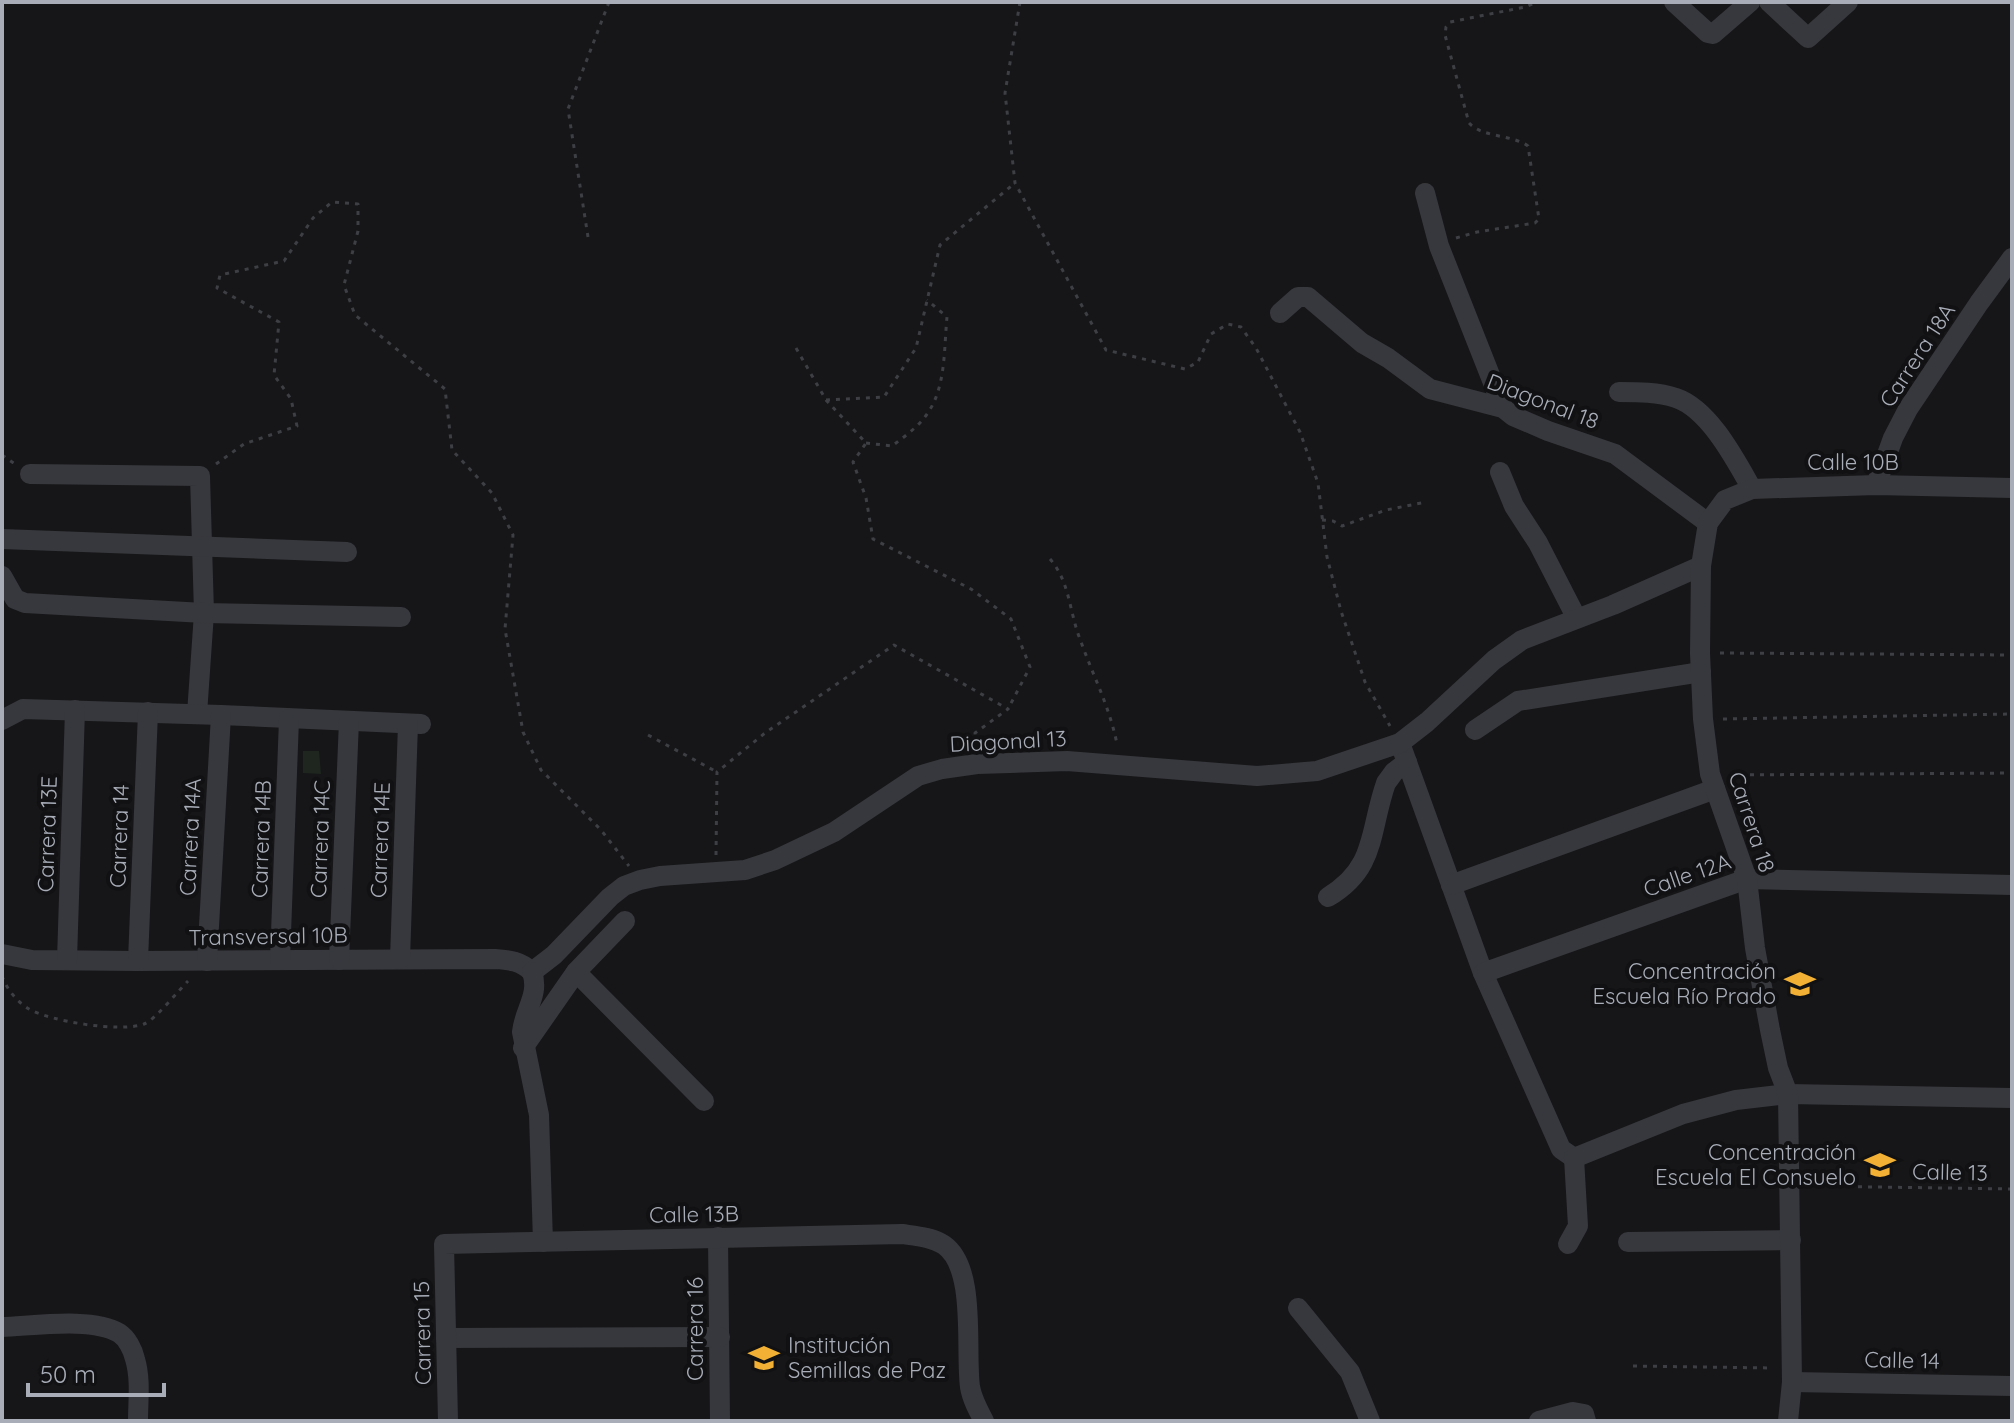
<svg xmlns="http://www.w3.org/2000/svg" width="2014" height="1423" font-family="Quicksand,sans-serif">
<rect width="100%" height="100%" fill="#161618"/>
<path fill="#1e261f" d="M303,751H319L321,774L303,773Z"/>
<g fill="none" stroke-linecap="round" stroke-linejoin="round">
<g stroke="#3d3f44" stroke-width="3" stroke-dasharray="4 6" stroke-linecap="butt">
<path d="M1020,2L1005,93L1015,183L1106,350L1185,369L1198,362L1211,334L1228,324L1241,327L1256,348L1300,432L1318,483L1327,557L1341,611L1365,682L1390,726"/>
<path d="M588,237L568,109L609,2"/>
<path d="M1456,238L1477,232L1535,223L1539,219L1528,146C1511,134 1483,138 1469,123L1445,35L1446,27L1450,22L1525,7L1537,2"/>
<path d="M796,348L826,400L884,397L916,348L940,245L1015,183"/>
<path d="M826,400L866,443L853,462L866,498L873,539L971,589L1011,619L1030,667L1008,709"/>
<path d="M866,443L892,446C905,436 920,426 929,411C946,385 944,347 947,317L927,300"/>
<path d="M2,455L15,464"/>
<path d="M216,464L244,444L297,426L291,399L274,375L279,322L217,288L220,275L284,261L313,218L332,202L358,204V231L344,285L355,315L445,389L452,450L492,493L513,535L505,629L523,732L541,770L601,830L629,866"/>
<path d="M1322,520L1333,521L1342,526L1386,510L1426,502"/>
<path d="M1050,559C1070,582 1069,611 1080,639C1093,676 1109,705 1117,744"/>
<path d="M1720,653L2012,655"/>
<path d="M1723,719L2012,714"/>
<path d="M648,735L717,772"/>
<path d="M1730,775L2012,773"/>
<path d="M716,855L717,772L765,733L894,645L1008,709L975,733L976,744"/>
<path d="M2,976C6,988 17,1002 29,1009C49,1021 121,1033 144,1024C155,1020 178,991 188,981"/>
<path d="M1808,1186L2012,1189"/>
<path d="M1633,1366L1773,1368"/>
</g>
<g stroke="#37383d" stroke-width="20">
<path d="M1674,2L1708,33L1713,34L1750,2"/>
<path d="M1769,2L1808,38L1848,2"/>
<path d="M1425,193L1439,246L1503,408"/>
<path d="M1280,313L1298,297H1308L1362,343L1388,358L1430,389L1503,408L1513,416L1548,431L1615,454L1708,523"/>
<path d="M1619,392C1638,392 1658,392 1676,398C1709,409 1735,459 1752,489"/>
<path d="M1500,472L1514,506L1538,543L1576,617"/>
<path d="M30,474L200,476L204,613L197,714"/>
<path d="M1876,485L1893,438L1908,409L1979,303L2012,258"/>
<path d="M2,539L347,552"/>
<path d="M2,576L15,599L25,603L204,613L401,617"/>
<path d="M2,720L23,709L221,715L421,724"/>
<path d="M1475,730L1518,701L1701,672"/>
<path d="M1400,743L1483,973L1561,1149L1574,1158"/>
<path d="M1451,885L1715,789"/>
<path d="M1328,897C1377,868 1369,831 1386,783L1394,772L1407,762"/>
<path d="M2,954L32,960L138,961L495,959C510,960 521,961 532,972"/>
<path d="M400,959L408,724"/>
<path d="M67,960L75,710"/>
<path d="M280,960L289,719"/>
<path d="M339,960L349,721"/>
<path d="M138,961L148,712"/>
<path d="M207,961L221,715"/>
<path d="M532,972L554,955L610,897L624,886L640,880L660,876L745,870L775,860L834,832L918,776L942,769L977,764L1067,761L1257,776L1317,771L1400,743L1427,722L1494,660L1522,640L1613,605L1701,566"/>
<path d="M532,972C540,995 524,1010 522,1032L539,1115L543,1242"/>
<path d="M576,972L704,1101"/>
<path d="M1483,973L1747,879L2012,885"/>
<path d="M523,1048L576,972L625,921"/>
<path d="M1574,1158L1683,1114L1736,1100L1788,1094L2012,1098"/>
<path d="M718,1237L720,1421"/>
<path d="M1628,1242L1791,1240"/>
<path d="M1568,1244L1578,1226L1574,1158"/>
<path d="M1298,1308L1350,1372L1370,1421"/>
<path d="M2,1327C33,1326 93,1317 119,1333C127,1338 133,1350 135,1359C141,1379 138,1401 138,1421"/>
<path d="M446,1338L720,1337"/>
<path d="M1792,1382L2012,1386"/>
<path d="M448,1421L444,1244L902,1234C916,1236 932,1237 944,1245C977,1268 965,1350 970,1387C972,1399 978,1410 984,1421"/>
<path d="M1539,1421L1573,1412L1584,1414L1586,1421"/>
<path d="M1788,1421L1792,1382L1788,1094L1778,1068L1770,1030L1755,948L1747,879L1710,774L1703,719L1700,653L1701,566L1708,523L1725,500L1752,489L1876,485L2012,488"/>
</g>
</g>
<defs>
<g id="school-bare" transform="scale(2.4)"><path d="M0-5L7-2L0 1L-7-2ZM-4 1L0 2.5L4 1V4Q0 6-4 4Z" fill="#f2b134" stroke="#111113" stroke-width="2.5" paint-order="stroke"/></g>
</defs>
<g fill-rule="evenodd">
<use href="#school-bare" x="1800" y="984"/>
<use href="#school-bare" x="1880" y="1165"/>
<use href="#school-bare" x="764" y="1358"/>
</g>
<g text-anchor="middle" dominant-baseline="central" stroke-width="8" stroke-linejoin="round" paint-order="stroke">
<g font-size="22" fill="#a8adb8" stroke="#111113">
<text transform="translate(1917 355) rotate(-57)">Carrera 18A</text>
<text transform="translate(1543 401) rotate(21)">Diagonal 18</text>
<text x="1853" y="462">Calle 10B</text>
<text transform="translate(1008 741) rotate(-3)">Diagonal 13</text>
<text transform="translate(1752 822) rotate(72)">Carrera 18</text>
<text transform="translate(47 834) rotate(-88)">Carrera 13E</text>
<text transform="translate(119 836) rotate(-88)">Carrera 14</text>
<text transform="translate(190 837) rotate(-87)">Carrera 14A</text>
<text transform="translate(261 839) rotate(-88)">Carrera 14B</text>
<text transform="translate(320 839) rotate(-88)">Carrera 14C</text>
<text transform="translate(380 840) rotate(-88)">Carrera 14E</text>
<text transform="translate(1687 875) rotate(-19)">Calle 12A</text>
<text transform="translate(268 936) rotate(-1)">Transversal 10B</text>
<text transform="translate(1950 1172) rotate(1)">Calle 13</text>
<text transform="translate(694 1214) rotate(-1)">Calle 13B</text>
<text transform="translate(695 1329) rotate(-90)">Carrera 16</text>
<text transform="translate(422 1333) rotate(-91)">Carrera 15</text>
<text transform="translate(1902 1360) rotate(1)">Calle 14</text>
</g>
<g font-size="22" fill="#a8adb8" stroke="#111113" text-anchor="end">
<text x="1776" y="971">Concentración<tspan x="1776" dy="25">Escuela Río Prado</tspan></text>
<text x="1856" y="1152">Concentración<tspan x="1856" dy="25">Escuela El Consuelo</tspan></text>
<text x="788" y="1345" text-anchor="start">Institución<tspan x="788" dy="25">Semillas de Paz</tspan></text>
</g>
</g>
<rect width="2014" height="1423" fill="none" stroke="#a8adb8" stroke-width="8"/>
<path d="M28 1383v12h136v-12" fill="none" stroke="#a8adb8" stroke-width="4"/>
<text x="40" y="1383" font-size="24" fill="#a8adb8" stroke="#111113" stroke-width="6" paint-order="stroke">50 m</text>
</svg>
